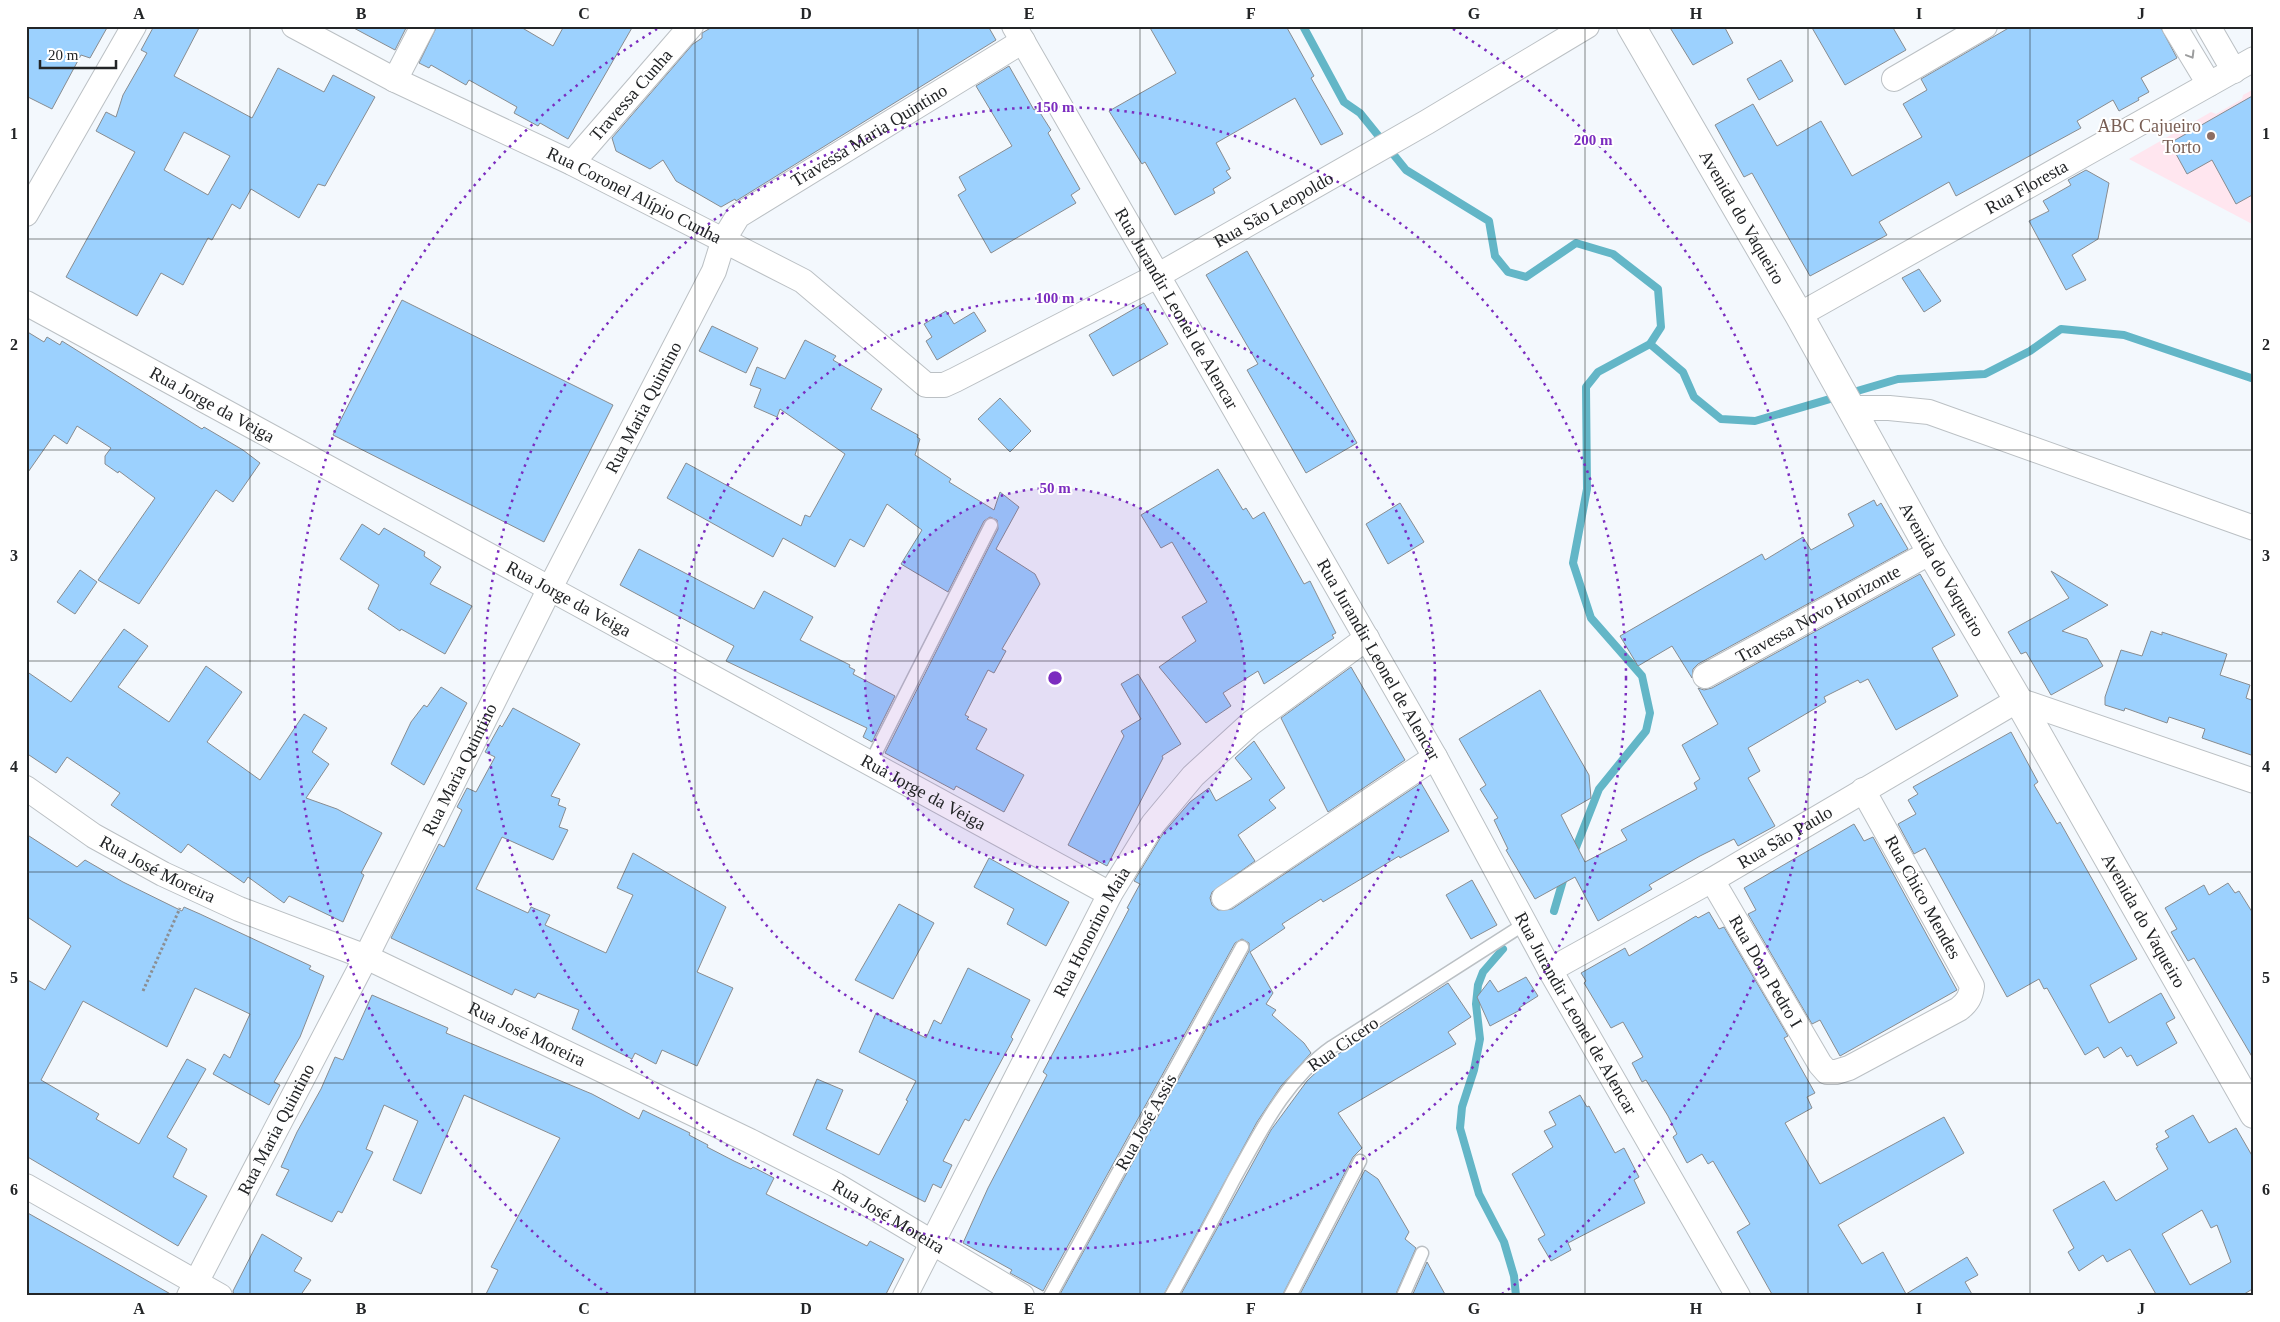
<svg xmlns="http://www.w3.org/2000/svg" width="2280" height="1322" font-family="'Times New Roman',serif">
<rect width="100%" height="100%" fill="#f3f8fd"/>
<path fill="#ffe6ef" d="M2254,89V225L2129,159L2211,112L2216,114L2242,99L2243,95Z"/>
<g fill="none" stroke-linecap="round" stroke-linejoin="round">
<g stroke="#63b6c7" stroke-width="8">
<path d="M1303,26L1344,102L1360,113L1406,170L1489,221L1495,256L1508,272L1526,277L1576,243L1613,254L1658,289L1661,327L1650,344L1598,372L1586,387L1587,489L1573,563L1591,618L1642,676L1650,713L1646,731L1599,789L1573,855"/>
<path d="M1650,344L1683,372L1694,397L1721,419L1755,421L1898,379L1985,374L2030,351L2061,329L2124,335L2254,379"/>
<path d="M1554,911L1564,877"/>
<path d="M1503,949L1483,972L1478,985L1476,1004L1480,1039L1474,1070L1462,1107L1460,1128L1479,1194L1504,1242L1514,1276L1516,1296"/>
</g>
</g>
<g fill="#9cd1fe" stroke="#888c90" fill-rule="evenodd">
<path d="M26,26H108L90,58L81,55L52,109L26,96Z"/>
<path d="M154,26H200L174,76L252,118L278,68L324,92L333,75L375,97L325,186L318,184L299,218L251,189L240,209L232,204L212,240L208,238L183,285L161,273L137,316L66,277L135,152L96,131L106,112L116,117L123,95L147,53L141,50ZM184,132L230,156L208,195L164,170Z"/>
<path d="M350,26H407L395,50Z"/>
<path d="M437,26H519L553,46L564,26H633L568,139L540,123L538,126L514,113L517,107L469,80L466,85L431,65L429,68L419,63Z"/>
<path d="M714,26H988L996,40L736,201L735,199L721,207L676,181L663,160L650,169L616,151L612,138L693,44L702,38V33Z"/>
<path d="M1149,26H1286L1314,76L1311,78L1343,134L1321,145L1295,98L1216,143L1230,169L1226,171L1231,178L1213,189L1215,193L1175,215L1145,162L1142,164L1109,111L1176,73Z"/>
<path d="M1669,26H1724L1733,43L1693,65Z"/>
<path d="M1811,26H1892L1906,50L1845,85Z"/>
<path d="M2012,26H2160L2177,58L2141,78L2149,92L2138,98L2139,100L2119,111L2113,100L2077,121L2081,128L1956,196L1949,182L1879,222L1887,235L1810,276L1752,173L1744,177L1715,125L1753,104L1777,146L1821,121L1852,176L1922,137L1903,104L1927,90L1921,79Z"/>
<path d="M1781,60L1793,81L1759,100L1747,79Z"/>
<path d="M1009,66L1034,110L1037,108L1051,130L1048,133L1080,189L1071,195L1076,203L991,253L958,195L966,190L959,177L1012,146L976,86Z"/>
<path d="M2254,95V194L2236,204L2212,160L2187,174L2170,143Z"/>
<path d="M2086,170L2109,183L2098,239L2072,255L2086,280L2066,290L2029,221L2049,211L2043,201L2071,185L2068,180Z"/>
<path d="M1247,251L1357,443L1306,473L1247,370L1258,364L1206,275Z"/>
<path d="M1919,269L1941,301L1924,312L1902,278Z"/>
<path d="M402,300L613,405L544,542L333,435Z"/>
<path d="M1144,303L1168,344L1113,376L1089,335Z"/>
<path d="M946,311L954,324L974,312L986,331L937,360L926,341L932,337L924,324Z"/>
<path d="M712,326L758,348L746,373L699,351Z"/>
<path d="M26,331L44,342L47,337L60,345L62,341L202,429L204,427L243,450L260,463L233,502L216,490L139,604L98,580L155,498L119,471L118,473L105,464V456L111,448L77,426L67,444L54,435L26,475Z"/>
<path d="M805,340L836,356L833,360L882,389L871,409L918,435L917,437L920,439L915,455L951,479L949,482L994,510L1000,492L1019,507L996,549L1035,574L1040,584L1002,649L1006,651L994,673L988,670L965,715L969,717L967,719L987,729L976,749L1024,775L1004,812L956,786L954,790L885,753L998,529L997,520L990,517L984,521L948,592L901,564L922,530L887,504L864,547L850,539L835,567L783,538L773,557L667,498L686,463L801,526L805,515L810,517L845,454L780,409L777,417L754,407L761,389L750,385L757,367L785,379Z"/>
<path d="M1000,398L1031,431L1010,452L978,419Z"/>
<path d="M1218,469L1243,510L1246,508L1253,519L1264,512L1304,584L1310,581L1336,633L1332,635L1334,638L1264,684L1258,671L1223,693L1231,706L1206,723L1159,667L1196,641L1182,617L1207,602L1172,542L1161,548L1141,515Z"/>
<path d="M1874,500L1877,506L1881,503L1908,549L1698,664L1693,669L1692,678L1672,646L1638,666L1620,636L1762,554L1765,560L1803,537L1811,550L1854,526L1848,514Z"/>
<path d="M1400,503L1424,542L1388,564L1366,524Z"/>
<path d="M362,524L379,535L384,528L425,552L424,556L441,567L430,584L472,606L445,654L401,629L400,631L368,609L379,585L340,559Z"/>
<path d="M639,549L754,609L764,591L813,617L800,640L850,665L849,667L855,670L853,674L895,696L872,742L863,737L867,728L726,661L734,646L620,585Z"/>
<path d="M80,570L97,582L75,614L57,602Z"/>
<path d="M2051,571L2108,605L2062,631L2087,639L2103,666L2051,695L2026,652L2021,654L2008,632L2069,598Z"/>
<path d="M1920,574L1955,635L1932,648L1958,696L1896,730L1868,679L1860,683L1858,680L1824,697L1826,702L1748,748L1760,771L1748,778L1775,826L1738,846L1734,839L1700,856L1649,885L1652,889L1598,921L1575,877L1535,899L1506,850L1508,849L1494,820L1498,818L1480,789L1486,785L1459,739L1540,690L1589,775L1591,798L1561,815L1585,862L1627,840L1621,830L1697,789L1694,783L1700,779L1682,745L1718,724L1698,688L1704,690L1712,688Z"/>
<path d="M124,629L148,646L118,687L169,722L206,666L242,692L207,742L260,780L304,714L327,728L312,752L329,764L306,798L337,809L382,833L361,873L364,875L343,922L289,896L284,903L248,877L244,883L188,844L181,853L111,805L120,793L67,757L56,773L26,753V671L71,702Z"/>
<path d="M2151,631L2162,635V632L2227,654L2220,675L2250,685L2246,698L2254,701V756L2202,738L2205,729L2169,717L2167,723L2125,708L2124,711L2105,705V697L2121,650L2142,656Z"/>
<path d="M1351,667L1405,760L1328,812L1281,718Z"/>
<path d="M1138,674L1181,744L1162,756L1163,758L1107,866L1068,845L1124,736L1121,731L1141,719L1121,684Z"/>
<path d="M441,687L467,703L424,785L391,764L411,722L424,705L427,707Z"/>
<path d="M513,708L580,744L551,796L560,799L558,805L566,808L559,827L568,830L553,860L502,837L476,889L528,913L531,907L550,915L545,925L606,953L633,895L617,888L633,853L726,907L697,972L733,988L697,1066L662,1050L656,1064L635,1053L632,1059L572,1029L579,1010L538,993L535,998L515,989L512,995L391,938L439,844L444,847L462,810L457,807L467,788L476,792L495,757L485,752L500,725L502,727Z"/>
<path d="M2011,732L2038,782L2034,785L2057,824L2060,822L2137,959L2090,985L2109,1023L2161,993L2175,1018L2166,1023L2177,1043L2137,1066L2131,1055L2127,1057L2121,1047L2104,1058L2098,1047L2085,1055L2047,988L2044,989L2039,979L2007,997L1925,848L1914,854L1898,824L1916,814L1908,800L1918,794L1913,787Z"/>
<path d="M1254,741L1285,788L1269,800L1276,808L1238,835L1255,861L1212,892L1210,898L1212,905L1218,910L1232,909L1421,783L1449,831L1400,858L1399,856L1323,902L1321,899L1282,924L1285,928L1250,952L1273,993L1266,1004L1276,1010L1272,1015L1304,1043L1311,1053L1281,1086L1257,1122L1163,1296H1059L1249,951V943L1242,939L1235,943L1043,1291L1010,1273L1012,1270L963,1243L988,1188L1047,1075L1043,1072L1129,909L1127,908L1140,884L1134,881L1164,832L1190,802L1209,788L1216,801L1252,779L1235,758Z"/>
<path d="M1854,824L1864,841L1873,837L1957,990L1840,1056L1820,1020L1812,1024L1748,914L1756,910L1744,888Z"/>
<path d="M26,834L77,867L85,860L123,882L182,911L184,907L200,914L311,966L309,969L324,976L300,1037L274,1082L280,1085L269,1105L213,1074L224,1054L230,1058L250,1014L195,988L167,1047L83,1001L41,1080L99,1114L96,1119L139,1144L187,1059L206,1069L167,1137L187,1149L173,1177L207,1196L178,1246L26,1156V979L45,990L71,946L26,916Z"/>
<path d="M989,858L1069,902L1046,946L1007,924L1014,909L974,887Z"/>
<path d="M1472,880L1497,925L1471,939L1446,895Z"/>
<path d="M2228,883L2235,893L2239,891L2254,915V1060L2194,958L2188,961L2171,932L2177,929L2165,908L2204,885L2209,895Z"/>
<path d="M899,904L934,923L893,999L855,980Z"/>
<path d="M1709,912L1719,929L1724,927L1788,1036L1784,1038L1815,1093L1807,1097L1812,1108L1785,1123L1820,1184L1944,1117L1964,1153L1838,1225L1862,1264L1883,1252L1906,1294L1967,1257L1978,1275L1965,1282L1973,1296H1773L1737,1232L1750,1224L1713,1161L1708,1164L1702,1154L1687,1163L1673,1137L1677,1134L1668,1116L1646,1080L1642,1082L1632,1063L1643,1057L1623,1022L1611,1028L1584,983L1586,981L1581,973L1625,948L1629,956L1696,916L1698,918Z"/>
<path d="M968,968L1030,1000L1011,1037L1013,1039L969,1121L965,1119L943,1161L952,1165L941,1188L933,1184L925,1202L793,1135L817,1079L843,1090L826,1129L879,1155L908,1101L906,1100L916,1081L859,1052L876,1013L926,1038L934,1020L941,1024Z"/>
<path d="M1526,977L1538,996L1519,1008L1520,1010L1490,1026L1477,997L1490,980L1498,992Z"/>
<path d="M1448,983L1471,1017L1448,1032L1456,1044L1338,1113L1362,1148L1353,1157L1282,1296H1180L1271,1130L1307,1081L1329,1060Z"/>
<path d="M372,995L448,1028L446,1033L592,1094L639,1119L643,1110L690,1133L689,1135L708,1145L707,1147L734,1161L751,1169L753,1167L774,1178L766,1194L867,1246L870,1241L904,1259L885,1296H485L498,1270L491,1267L560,1138L464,1095L421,1194L393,1180L418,1121L384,1105L366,1149L373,1152L342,1213L338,1211L332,1222L276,1195L289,1170L281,1167L297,1132L321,1089L335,1057L343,1060Z"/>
<path d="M1580,1095L1587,1107L1589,1106L1615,1153L1624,1148L1639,1177L1634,1180L1645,1203L1568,1243L1571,1250L1551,1261L1538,1239L1545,1235L1512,1174L1553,1147L1544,1131L1556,1125L1549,1112Z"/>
<path d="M2193,1115L2209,1143L2236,1128L2254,1159V1288L2241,1296H2157L2130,1249L2107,1262L2103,1255L2079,1271L2068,1252L2074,1248L2053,1210L2104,1181L2116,1201L2168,1169L2156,1148L2158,1147L2156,1144L2169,1137L2165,1131ZM2202,1210L2211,1228L2217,1225L2231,1262L2190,1285L2162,1234Z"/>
<path d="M1365,1170L1378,1179L1409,1232L1405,1239L1416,1248L1395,1296H1299Z"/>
<path d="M26,1212L74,1239L174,1296H26Z"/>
<path d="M262,1234L302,1258L294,1271L311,1280L300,1296H234L233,1291Z"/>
<path d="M1427,1262L1446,1296H1412Z"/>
</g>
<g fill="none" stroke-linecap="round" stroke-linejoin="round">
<g stroke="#bbc0c4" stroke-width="15">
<g id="lane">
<path d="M870,764L991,525"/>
<path d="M1050,1296L1242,947"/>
<path d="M1171,1296C1192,1258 1213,1220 1233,1181C1260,1133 1285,1080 1332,1047L1526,923"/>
<path d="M1290,1296L1360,1161"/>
<path d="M1403,1296L1422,1253"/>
</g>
</g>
<g stroke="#bbc0c4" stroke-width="26">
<g id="street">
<path id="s1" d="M294,26L395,80L572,163L803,281L926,385H944L955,380L1157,276L1427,122L1587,26"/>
<path id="s2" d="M1014,26L1435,757L1550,970L1738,1296"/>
<path d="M2174,26L2209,84"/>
<path d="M2208,26L2234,71"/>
<path d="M1894,79L1985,26"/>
<path d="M395,80L423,26"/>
<path id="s3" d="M572,163L691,26"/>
<path d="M26,214L134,26"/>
<path id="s4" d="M26,303L1110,894"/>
<path id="s5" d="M1799,315L2254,59"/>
<path d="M1851,408H1889L1929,412L2254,528"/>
<path id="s6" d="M1705,676L1931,552"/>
<path id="s7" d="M26,788L94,836L163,874L239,909L366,957L750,1141L836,1185L1022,1296"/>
<path id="s8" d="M1712,880L1820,1064L1827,1072H1836L1849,1068L1959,1009C1968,1002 1971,996 1972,986L1863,790"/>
<path d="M1224,898L1435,757"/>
<path id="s9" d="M1550,970L1712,880L2018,700L2254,781"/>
<path d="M26,1186L220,1296"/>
<path id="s10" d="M189,1296L366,957L549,590L714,271L724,239L738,216L1023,41"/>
<path id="s11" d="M905,1296L1110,894L1153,824L1193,776L1251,723L1367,638"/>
</g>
</g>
<g stroke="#bbc0c4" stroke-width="30">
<g id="secondary">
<path id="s12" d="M1631,26L1799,315L1931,552L2018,700L2254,1114"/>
</g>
</g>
<path stroke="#8b8e92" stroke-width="3" stroke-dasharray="2.5 2.5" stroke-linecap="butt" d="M143,991L180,908"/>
<use href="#lane" stroke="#fff" stroke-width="12"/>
<use href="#street" stroke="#fff" stroke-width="24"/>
<use href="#secondary" stroke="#fff" stroke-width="28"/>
</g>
<defs><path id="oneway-chevron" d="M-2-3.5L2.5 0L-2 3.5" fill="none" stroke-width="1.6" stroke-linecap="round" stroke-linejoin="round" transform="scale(1.25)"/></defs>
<use stroke="#9c9d9e" href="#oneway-chevron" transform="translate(2191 55) rotate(59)"/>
<path fill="none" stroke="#232527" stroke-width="1" stroke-opacity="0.55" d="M250,26V1296M472,26V1296M695,26V1296M918,26V1296M1140,26V1296M1362,26V1296M1585,26V1296M1808,26V1296M2030,26V1296M26,239H2254M26,450H2254M26,661H2254M26,872H2254M26,1083H2254"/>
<circle cx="1055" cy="678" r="190" fill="#7b2cbf" fill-opacity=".12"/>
<g fill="none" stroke="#7b2cbf" stroke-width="2.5" stroke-dasharray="2.5 5">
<circle cx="1055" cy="678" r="190"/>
<circle cx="1055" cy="678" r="380"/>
<circle cx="1055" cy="678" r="571"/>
<path d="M608 1294A761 761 0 0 1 657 29M1453 29A761 761 0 0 1 1502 1294"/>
</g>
<circle fill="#8d6e63" stroke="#fff" stroke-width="2" cx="2211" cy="136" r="5"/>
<g text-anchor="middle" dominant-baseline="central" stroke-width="4" stroke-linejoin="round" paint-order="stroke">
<g font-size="18" fill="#232527" stroke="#fff">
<text stroke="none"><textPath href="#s3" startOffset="90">Travessa Cunha</textPath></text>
<text stroke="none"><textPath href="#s10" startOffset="1366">Travessa Maria Quintino</textPath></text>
<text stroke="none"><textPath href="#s5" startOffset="261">Rua Floresta</textPath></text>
<text stroke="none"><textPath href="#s1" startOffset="380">Rua Coronel Alípio Cunha</textPath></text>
<text stroke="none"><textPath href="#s1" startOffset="1122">Rua São Leopoldo</textPath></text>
<text stroke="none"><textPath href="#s12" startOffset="221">Avenida do Vaqueiro</textPath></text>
<text stroke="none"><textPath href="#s2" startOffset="326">Rua Jurandir Leonel de Alencar</textPath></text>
<text stroke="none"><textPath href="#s4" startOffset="212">Rua Jorge da Veiga</textPath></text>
<text stroke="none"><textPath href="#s10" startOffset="998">Rua Maria Quintino</textPath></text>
<text stroke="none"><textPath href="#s12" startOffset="626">Avenida do Vaqueiro</textPath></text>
<text stroke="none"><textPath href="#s4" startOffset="618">Rua Jorge da Veiga</textPath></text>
<text stroke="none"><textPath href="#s6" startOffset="129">Travessa Novo Horizonte</textPath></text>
<text stroke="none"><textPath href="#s2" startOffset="731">Rua Jurandir Leonel de Alencar</textPath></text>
<text stroke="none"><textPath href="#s10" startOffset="592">Rua Maria Quintino</textPath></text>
<text stroke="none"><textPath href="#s4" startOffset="1022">Rua Jorge da Veiga</textPath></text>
<text stroke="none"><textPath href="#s9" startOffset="270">Rua São Paulo</textPath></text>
<text stroke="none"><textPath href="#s7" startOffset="155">Rua José Moreira</textPath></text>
<text transform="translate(1923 897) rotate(61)">Rua Chico Mendes</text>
<text stroke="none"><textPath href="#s12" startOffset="1031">Avenida do Vaqueiro</textPath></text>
<text stroke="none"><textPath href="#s11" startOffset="409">Rua Honorino Maia</textPath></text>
<text stroke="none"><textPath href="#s8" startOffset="106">Rua Dom Pedro I</textPath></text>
<text stroke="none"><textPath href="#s2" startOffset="1136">Rua Jurandir Leonel de Alencar</textPath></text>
<text stroke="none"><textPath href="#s7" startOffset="560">Rua José Moreira</textPath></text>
<text transform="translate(1343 1044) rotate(-35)">Rua Cicero</text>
<text transform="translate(1146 1122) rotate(-61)">Rua José Assis</text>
<text stroke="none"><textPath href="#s10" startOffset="188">Rua Maria Quintino</textPath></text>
<text stroke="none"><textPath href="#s7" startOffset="965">Rua José Moreira</textPath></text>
</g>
<g font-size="18" fill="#785e54" stroke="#fff" text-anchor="end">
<text x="2201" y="126">ABC Cajueiro<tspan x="2201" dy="21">Torto</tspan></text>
</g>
</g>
<circle cx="1055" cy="678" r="8" fill="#7b2cbf" stroke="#fff" stroke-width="2.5"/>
<g font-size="15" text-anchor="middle" font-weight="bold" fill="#7b2cbf" stroke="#fff" stroke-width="4" stroke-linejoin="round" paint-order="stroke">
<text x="1055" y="112">150 m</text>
<text x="1593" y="145">200 m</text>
<text x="1055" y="303">100 m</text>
<text x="1055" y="493">50 m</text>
</g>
<rect width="2280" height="1322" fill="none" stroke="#ffffff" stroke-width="55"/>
<path d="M40 60v8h76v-8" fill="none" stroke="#232527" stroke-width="2.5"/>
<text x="48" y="60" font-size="15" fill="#232527" stroke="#ffffff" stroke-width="4" paint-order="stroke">20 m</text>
<rect x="28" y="28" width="2224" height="1266" fill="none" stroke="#232527" stroke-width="2"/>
<g font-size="16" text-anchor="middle" font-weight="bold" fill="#232527">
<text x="139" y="19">A</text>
<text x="361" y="19">B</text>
<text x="584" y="19">C</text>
<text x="806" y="19">D</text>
<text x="1029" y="19">E</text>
<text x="1251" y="19">F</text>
<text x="1474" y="19">G</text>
<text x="1696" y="19">H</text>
<text x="1919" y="19">I</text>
<text x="2141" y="19">J</text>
<text x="14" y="139">1</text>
<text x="2266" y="139">1</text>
<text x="14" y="350">2</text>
<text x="2266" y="350">2</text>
<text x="14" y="561">3</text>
<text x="2266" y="561">3</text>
<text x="14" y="772">4</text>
<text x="2266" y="772">4</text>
<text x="14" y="983">5</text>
<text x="2266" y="983">5</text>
<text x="14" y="1195">6</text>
<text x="2266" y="1195">6</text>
<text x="139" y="1314">A</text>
<text x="361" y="1314">B</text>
<text x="584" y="1314">C</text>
<text x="806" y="1314">D</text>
<text x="1029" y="1314">E</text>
<text x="1251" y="1314">F</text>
<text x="1474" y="1314">G</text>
<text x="1696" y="1314">H</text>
<text x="1919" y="1314">I</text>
<text x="2141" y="1314">J</text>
</g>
</svg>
